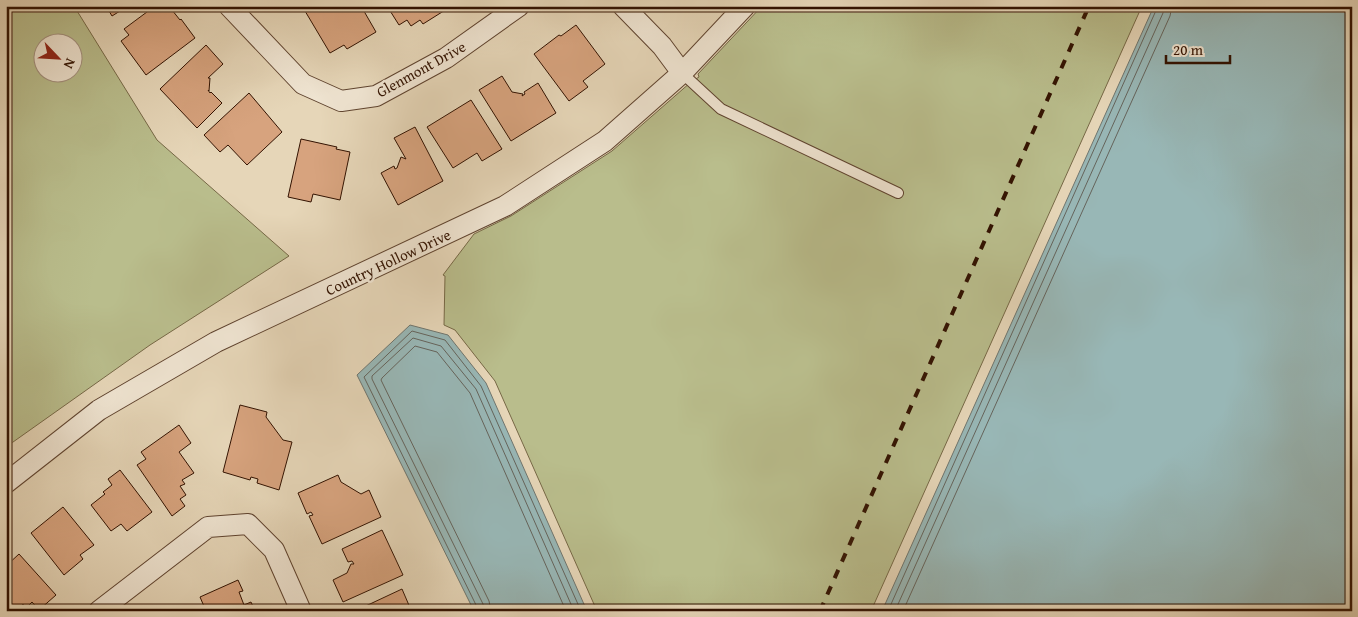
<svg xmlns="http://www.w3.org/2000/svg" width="1358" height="617" font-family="'Gentium Book Plus',serif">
<rect width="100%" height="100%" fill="#e6d6b8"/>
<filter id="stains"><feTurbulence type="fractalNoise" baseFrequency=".004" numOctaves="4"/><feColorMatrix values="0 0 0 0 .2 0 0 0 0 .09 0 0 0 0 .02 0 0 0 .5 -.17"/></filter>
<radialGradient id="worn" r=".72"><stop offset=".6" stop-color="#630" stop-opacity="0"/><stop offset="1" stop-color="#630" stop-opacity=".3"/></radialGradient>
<g fill="#b9bd8c" stroke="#766846" fill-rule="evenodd">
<path d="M6,6H74L157,140L289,256L150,345L6,447ZM42,42H72V72H42Z"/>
<path d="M762,6H1142L871,611H597L495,381L455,330L444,325L445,276L443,275L474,234L511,216L612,151L691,82L699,77L698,74Z"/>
</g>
<g fill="#98b7b6" stroke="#6f756e">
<path d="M1154,6H1352V611H882Z"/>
<path d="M410,325L448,335L486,383L587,611H474L357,375Z"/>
</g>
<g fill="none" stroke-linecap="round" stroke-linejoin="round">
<g stroke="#65645c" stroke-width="1">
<path d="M478,611L477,607L364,377L412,331L445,340L481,386L581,611"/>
<path d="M484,611L483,604L372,379V376L413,338L441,346L476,389L574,611"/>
<path d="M491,611L489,601L381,380L382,378L415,346L437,352L470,393L566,611"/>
<path d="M888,611L1158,6"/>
<path d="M895,611L1163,13L1164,6"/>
<path d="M903,611L1170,16L1172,6"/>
</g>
</g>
<g fill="#d7a37e" stroke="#321201">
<path d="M106,6H128L112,16Z"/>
<path d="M155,6H167L170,11L172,10L180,20L181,19L195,38L146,75L121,41L129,35L124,29Z"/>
<path d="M314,6H361L376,32L347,49L344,45L330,53L305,11Z"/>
<path d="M387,6H449L450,7L423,24L420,20L411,26L407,20L399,25Z"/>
<path d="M576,25L605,64L583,81L588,87L569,101L534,54L559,35L561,36Z"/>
<path d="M206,45L223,64L208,78H210L209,91L208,90L210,93L211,92L222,103L197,128L160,89Z"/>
<path d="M502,76L512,92L523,94L522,96L525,94L524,92L538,83L556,113L511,141L479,90Z"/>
<path d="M249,93L282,132L247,165L228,145L220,152L204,135Z"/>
<path d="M471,100L502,149L482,161L477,153L453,168L427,127Z"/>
<path d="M415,127L443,181L398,205L381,173L394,166L395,169L397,168L401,157L406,159L394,138Z"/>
<path d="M301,139L337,147L336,149L350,152L340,200L313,194L311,202L288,197Z"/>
<path d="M240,405L267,412L266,417L283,440L292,442L279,490L257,483L258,479L251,477L250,480L223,472Z"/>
<path d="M179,425L191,443L179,452L194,473L182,480L185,484L180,486L186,495L180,499L185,506L172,516L137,465L146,459L141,452Z"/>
<path d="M120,470L152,512L127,531L121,524L111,531L91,505L105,494L103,492L112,485L108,479Z"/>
<path d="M338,475L341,482L361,494L369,490L381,517L322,544L309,516L313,515L311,512L307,514L298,493Z"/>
<path d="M63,507L94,545L80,555L83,559L64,575L31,533Z"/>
<path d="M382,530L403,575L343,602L333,580L347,573L351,564H354L352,561L348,562L342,549Z"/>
<path d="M19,554L56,595L39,610L32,602L26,608L23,604L16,611H11L6,606V566Z"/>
<path d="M238,580L243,591L239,592L244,605L251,602L255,611H206L200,597Z"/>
<path d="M402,589L411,610L415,608L416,611H355Z"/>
</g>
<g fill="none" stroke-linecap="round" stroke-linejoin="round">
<g stroke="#5f432f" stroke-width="12">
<path id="lane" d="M682,73L721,109L898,193"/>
</g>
<g stroke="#5f432f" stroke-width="22">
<g id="street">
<path d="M229,6L303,84L341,101L376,96L446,58L519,6"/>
<path d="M623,6L662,46L682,73"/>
<path d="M6,483L99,410L216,342L505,206L605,141L682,73L745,6"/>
<path d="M99,611L208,527L248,524L274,550L301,611"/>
</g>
</g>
<use href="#lane" stroke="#efe4d1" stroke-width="10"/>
<use href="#street" stroke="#efe4d1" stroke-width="20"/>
<path stroke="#321201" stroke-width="4" stroke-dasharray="9 9" stroke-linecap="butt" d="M820,611L1089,6"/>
</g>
<g text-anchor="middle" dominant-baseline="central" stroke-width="5" stroke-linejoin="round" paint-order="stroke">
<g font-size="15" fill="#321201" stroke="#efe4d1">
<text transform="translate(421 69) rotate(-29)">Glenmont Drive</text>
<text transform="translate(388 262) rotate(-25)">Country Hollow Drive</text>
</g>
</g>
<rect width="1358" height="617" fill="none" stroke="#e6d6b8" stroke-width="25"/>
<rect x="8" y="8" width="1343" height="602" fill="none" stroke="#321201" stroke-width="2.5"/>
<rect x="12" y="12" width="1333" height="592" fill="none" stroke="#321201"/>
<g transform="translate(58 58) rotate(115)"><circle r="24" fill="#efe4d1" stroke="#a3907e"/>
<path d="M0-4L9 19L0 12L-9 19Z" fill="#8f2418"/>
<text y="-8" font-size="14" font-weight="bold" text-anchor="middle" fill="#321201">N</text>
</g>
<path d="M1166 55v8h64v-8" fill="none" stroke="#321201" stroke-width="2.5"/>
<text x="1173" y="55" font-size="15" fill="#321201" stroke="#efe4d1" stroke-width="4" paint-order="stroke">20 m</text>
<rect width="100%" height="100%" filter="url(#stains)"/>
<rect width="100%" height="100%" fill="url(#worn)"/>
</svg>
